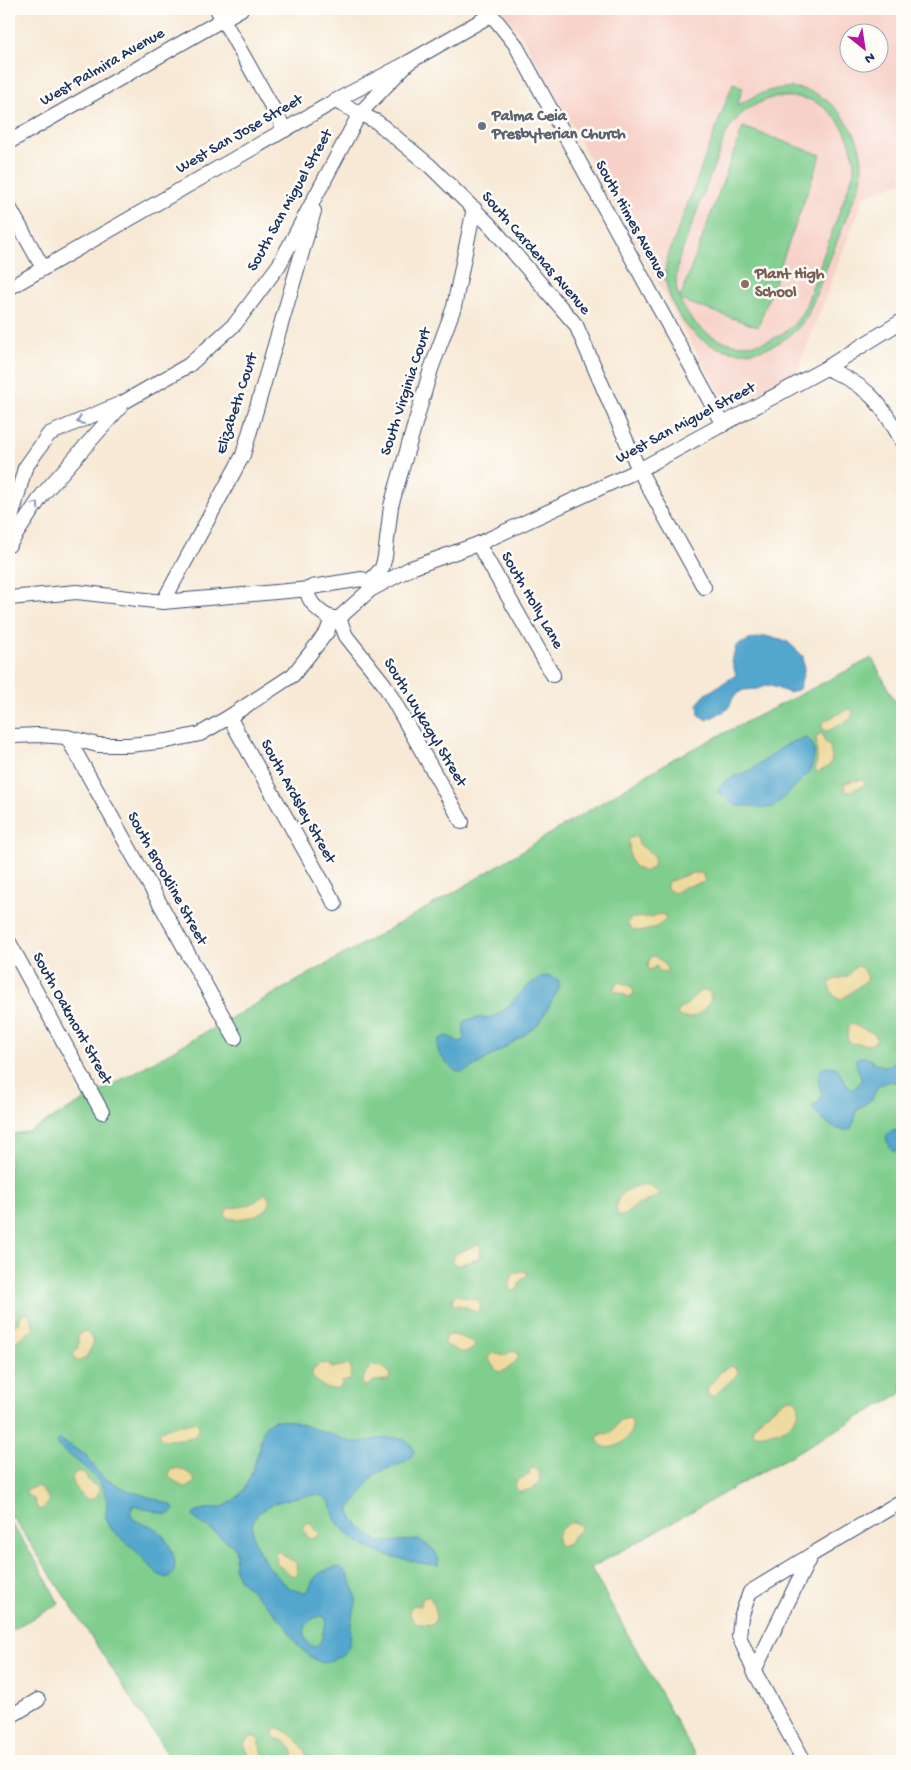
<svg xmlns="http://www.w3.org/2000/svg" width="911" height="1770" font-family="'Gochi Hand',sans-serif">
<rect width="100%" height="100%" fill="#fdfcf7"/>
<filter id="ink" filterUnits="userSpaceOnUse"><feTurbulence type="fractalNoise" baseFrequency=".02" numOctaves="2"/><feDisplacementMap in="SourceGraphic" scale="10" xChannelSelector="R" yChannelSelector="G"/><feConvolveMatrix kernelMatrix="1 2 1 2 8 2 1 2 1" color-interpolation-filters="sRGB"/></filter>
<filter id="wash" filterUnits="userSpaceOnUse"><feTurbulence type="fractalNoise" baseFrequency=".0096" numOctaves="4" result="noise"/><feDisplacementMap in="SourceGraphic" scale="20" xChannelSelector="R" yChannelSelector="G"/><feGaussianBlur stdDeviation="1.12" result="paint"/><feColorMatrix in="noise" values="0 0 0 0 0 0 0 0 0 0 0 0 0 0 0 0 0 1.4 0 .05"/><feComposite in="paint" operator="in"/></filter>
<g filter="url(#wash)">
<rect width="100%" height="100%" fill="#f7e9d5"/>
<path fill="#f7d1c8" fill-rule="evenodd" d="M500,9H902V182L864,196L797,372L728,409L522,36ZM848,32H878V62H848Z"/>
<g fill="#80ce8e" stroke="#4e7e76" fill-rule="evenodd">
<path d="M733,83L743,87L737,106C779,79 817,80 847,122C860,140 864,159 861,181L807,317C771,368 699,363 673,304C666,288 663,277 667,259ZM775,97C784,97 794,96 803,98C836,105 856,141 854,172C842,206 829,239 817,273C811,289 807,308 796,322C780,340 753,349 730,343C707,338 689,321 680,300L758,327L821,155L743,127L680,298C673,286 677,272 679,259L726,134C739,112 751,105 775,97Z"/>
<path d="M872,658L902,715V1393L591,1568L698,1761H172L13,1517L9,1519V1135L30,1131L453,893L673,759Z"/>
<path d="M12,1524L39,1566L59,1604L9,1631V1526Z"/>
</g>
<g fill="#eeda9e" stroke="#84847e">
<path d="M848,709H851L853,713L851,719L830,730L827,731L821,727L824,721Z"/>
<path d="M822,733L825,742L830,746L832,760L829,766L818,772L815,771L817,759L816,738L818,735Z"/>
<path d="M855,780H864L865,785L848,792L845,791L844,783Z"/>
<path d="M637,836L639,844L654,856L653,867L645,872C624,865 632,853 628,839Z"/>
<path d="M692,873H702L705,881L702,883L684,887L674,893L667,889V882Z"/>
<path d="M659,914L665,915L666,919C658,929 634,938 627,923L632,918L652,917Z"/>
<path d="M654,956L662,961L667,969L666,973L660,972L656,966L651,970H649L648,966L650,957Z"/>
<path d="M857,966C863,967 868,974 867,980L842,999H838C833,995 828,989 830,982L835,979L848,976L854,968Z"/>
<path d="M620,982L632,987L634,992L632,996L628,997L622,993L614,991V987Z"/>
<path d="M705,990L710,993L711,999C705,1011 690,1024 677,1015L680,1008C695,1003 691,993 705,990Z"/>
<path d="M902,995V1020L896,1021L892,1013Z"/>
<path d="M852,1024L875,1034L877,1040L870,1045L850,1043L847,1038L848,1026Z"/>
<path d="M637,1186H650L658,1192V1196L636,1206L623,1216L618,1215C612,1201 623,1189 637,1186Z"/>
<path d="M264,1193C286,1211 237,1224 226,1217L225,1213L229,1208C243,1207 256,1205 264,1193Z"/>
<path d="M478,1244L481,1248L480,1258L459,1265L454,1264L452,1260L455,1254Z"/>
<path d="M523,1271L527,1272L528,1274L521,1280L517,1290L511,1291L510,1283L513,1273Z"/>
<path d="M457,1295L478,1300L480,1303V1310L475,1312L466,1307L454,1305L452,1302L453,1297Z"/>
<path d="M25,1313L30,1314L34,1329L9,1346V1324L14,1325L19,1323L21,1315Z"/>
<path d="M85,1331L91,1337L93,1344L86,1358L77,1362L73,1355L78,1347V1336L80,1333Z"/>
<path d="M450,1335C457,1335 473,1340 476,1346L468,1352H460L445,1344V1338Z"/>
<path d="M516,1351L519,1357C513,1365 508,1370 499,1372L496,1370L488,1358L492,1353H499L505,1356L509,1352Z"/>
<path d="M329,1363L332,1368L346,1365L350,1366L352,1371L350,1380L342,1382V1386C330,1393 320,1386 312,1376V1370L319,1364Z"/>
<path d="M372,1366C379,1365 389,1369 391,1376L388,1380L374,1381L367,1386L363,1385L362,1382L366,1372Z"/>
<path d="M731,1366L737,1368L738,1374L714,1396L708,1395L707,1389L721,1371Z"/>
<path d="M791,1398C807,1404 795,1422 785,1428C776,1433 765,1435 754,1434L752,1429L762,1417L786,1399Z"/>
<path d="M628,1418L632,1421C635,1442 604,1458 597,1439L600,1434L611,1433L619,1421Z"/>
<path d="M195,1422L199,1425C198,1428 197,1434 195,1436C193,1438 165,1441 163,1440C160,1438 160,1437 159,1433C168,1424 183,1427 195,1422Z"/>
<path d="M178,1468C185,1470 192,1474 195,1481L190,1486L183,1487L169,1477L170,1470Z"/>
<path d="M533,1468H535L539,1473L540,1482L532,1489L519,1492L515,1486L517,1480L529,1475L530,1469Z"/>
<path d="M76,1472C89,1470 84,1479 91,1483C96,1486 97,1485 100,1491L95,1498L87,1500L76,1489L72,1477Z"/>
<path d="M37,1486L40,1488L49,1499L47,1504L41,1510L37,1508L34,1499L26,1494V1490Z"/>
<path d="M310,1522L314,1529L320,1533L318,1536L312,1539C306,1537 303,1530 304,1524Z"/>
<path d="M574,1522L580,1525L581,1529L571,1538L569,1544L561,1547L557,1541C557,1531 564,1524 574,1522Z"/>
<path d="M279,1551L289,1559L296,1562L297,1572L295,1576H292L276,1563L275,1555Z"/>
<path d="M428,1596C435,1602 439,1616 433,1624C422,1626 410,1622 409,1610L414,1605L420,1606L422,1599Z"/>
<path d="M274,1728C288,1728 308,1747 307,1761H293C295,1747 288,1741 275,1738L273,1734Z"/>
<path d="M253,1736L259,1740L264,1758L268,1761H252C248,1755 243,1749 245,1741Z"/>
</g>
<g fill="#52a6cd" stroke="#366a96" fill-rule="evenodd">
<path d="M766,636L788,642L803,656L804,671L799,689L790,693L768,685L757,689L743,690L734,696L728,709L707,720L699,715L698,703L706,694L736,675L732,661L736,646L749,640Z"/>
<path d="M806,738C819,744 814,765 807,775L774,807L759,808L752,806H736L718,792C720,778 742,775 752,769C769,759 784,741 806,738Z"/>
<path d="M546,976L555,978L559,981V988C552,1000 546,1014 537,1025C531,1032 469,1071 462,1072C454,1072 451,1068 446,1062C439,1054 435,1049 440,1039L447,1036L460,1042L463,1041C465,1034 462,1028 465,1021C477,1015 487,1021 498,1014C518,1002 522,984 546,976Z"/>
<path d="M902,1045V1084L890,1081L878,1086L872,1099L856,1111L855,1120L851,1129C836,1134 822,1120 813,1109V1105L820,1101C825,1089 810,1074 825,1067C829,1065 832,1066 837,1068L849,1088L853,1089L861,1082C862,1074 855,1068 856,1059C869,1048 883,1082 898,1056C899,1053 901,1048 902,1045Z"/>
<path d="M902,1130V1152L892,1150L886,1139L887,1134L891,1131Z"/>
<path d="M274,1420L292,1421L352,1442C370,1444 406,1426 414,1451C410,1466 386,1466 375,1475C368,1480 366,1488 361,1494C358,1499 351,1503 350,1509C348,1520 372,1538 381,1542L420,1540L434,1550L439,1559L438,1565C428,1565 421,1563 412,1561C381,1554 368,1552 344,1530C341,1526 337,1523 335,1518C331,1506 332,1495 315,1495C298,1496 263,1502 254,1519C244,1539 275,1579 292,1589C296,1591 301,1592 306,1592L309,1590C315,1572 322,1571 339,1567C346,1570 348,1576 351,1582C361,1603 354,1604 351,1624C350,1632 352,1640 348,1647C343,1658 332,1660 322,1663L311,1657L297,1645L286,1626L267,1605L240,1580L234,1567L236,1554L235,1547L194,1518L193,1515C202,1506 212,1510 222,1507C251,1497 257,1455 263,1430L266,1425ZM321,1616L326,1618V1622L320,1644L313,1647C297,1637 305,1618 321,1616Z"/>
<path d="M58,1440H61L86,1455L96,1470L104,1478L125,1489L172,1505L174,1511L168,1515L134,1505L130,1512L133,1519C140,1523 148,1524 155,1528C167,1536 185,1568 168,1578L159,1575L137,1552L109,1527C102,1517 109,1507 106,1496C100,1474 73,1460 57,1445L56,1442Z"/>
</g>
</g>
<g filter="url(#ink)">
<g fill="none" stroke-linecap="round" stroke-linejoin="round">
<g stroke="#3c4b70" stroke-width="16">
<g id="minor">
<path d="M217,9L285,130"/>
<path d="M487,9L515,44L723,425"/>
<path d="M335,101L377,122L430,166L490,225L576,325L639,470L704,587"/>
<path d="M9,142L241,9"/>
<path d="M9,207L43,268"/>
<path d="M9,288L335,101L409,62L491,15"/>
<path d="M826,368C869,387 880,401 902,441"/>
<path d="M9,526L25,468L49,434L124,402L189,365L235,324L279,265L360,113L409,62"/>
<path d="M478,544L553,675"/>
<path d="M9,545L43,494L121,406"/>
<path d="M362,579L369,582L370,590L339,618C326,620 310,605 307,592L312,587Z"/>
<path d="M369,582L382,568L385,557L391,506L431,369L454,307L474,208"/>
<path d="M370,590L411,568L478,544L639,470L826,368L902,321"/>
<path d="M9,598L77,592L163,602L309,589"/>
<path d="M163,602L243,455L314,211"/>
<path d="M339,618L346,636L384,684L462,822"/>
<path d="M229,717L335,904"/>
<path d="M67,737L235,1038"/>
<path d="M9,739L14,736L38,735L67,737L98,745H129L167,741L200,734L229,717L293,675L327,632L332,618"/>
<path d="M9,942L102,1112"/>
<path d="M754,1671L811,1555L902,1501"/>
<path d="M9,1717L38,1700"/>
<path d="M804,1761L754,1671L739,1636L741,1617L750,1592L811,1555"/>
</g>
</g>
<use href="#minor" stroke="#fff" stroke-width="14"/>
</g>
<defs><path id="oneway-chevron" d="M-2-3.5L2.5 0L-2 3.5" fill="none" stroke-width="1.6" stroke-linecap="round" stroke-linejoin="round" transform="scale(1.25)"/></defs>
<g stroke="#8d97ae">
<use href="#oneway-chevron" transform="translate(80 421) rotate(157)"/>
<use href="#oneway-chevron" transform="translate(36 505) rotate(-56)"/>
</g>
</g>
<circle fill="#6b7280" stroke="#fdfcf7" stroke-width="2" cx="482" cy="126" r="5"/>
<circle fill="#8d6e63" stroke="#fdfcf7" stroke-width="2" cx="745" cy="284" r="5"/>
<g text-anchor="middle" dominant-baseline="central" stroke-width="5" stroke-linejoin="round" paint-order="stroke">
<g font-size="16" fill="#1b2f5e" stroke="#fdfcf7">
<text transform="translate(103 68) rotate(-30)">West Palmira Avenue</text>
<text transform="translate(240 135) rotate(-30)">West San Jose Street</text>
<text transform="translate(291 201) rotate(-61)">South San Miguel Street</text>
<text transform="translate(630 220) rotate(61)">South Himes Avenue</text>
<text transform="translate(535 254) rotate(49)">South Cardenas Avenue</text>
<text transform="translate(407 392) rotate(-72)">South Virginia Court</text>
<text transform="translate(238 404) rotate(-72)">Elizabeth Court</text>
<text transform="translate(686 424) rotate(-28)">West San Miguel Street</text>
<text transform="translate(531 601) rotate(60)">South Holly Lane</text>
<text transform="translate(424 723) rotate(59)">South Wykagyl Street</text>
<text transform="translate(297 802) rotate(61)">South Ardsley Street</text>
<text transform="translate(166 879) rotate(61)">South Brookline Street</text>
<text transform="translate(71 1019) rotate(61)">South Oakmont Street</text>
</g>
<g font-size="16" font-weight="bold" fill="#5b616d" stroke="#fdfcf7" text-anchor="start">
<text x="492" y="117">Palma Ceia<tspan x="492" dy="18">Presbyterian Church</tspan></text>
</g>
<g font-size="16" font-weight="bold" fill="#785e54" stroke="#fdfcf7" text-anchor="start">
<text x="755" y="275">Plant High<tspan x="755" dy="18">School</tspan></text>
</g>
</g>
<rect width="911" height="1770" fill="none" stroke="#fdfcf7" stroke-width="30"/>
<g transform="translate(864 48) rotate(150)"><circle r="24" fill="#fdfcf7" stroke="#a3aaba"/>
<path d="M0-4L9 19L0 12L-9 19Z" fill="#b5179e"/>
<text y="-8" font-size="14" font-weight="bold" text-anchor="middle" fill="#1b2f5e">N</text>
</g>
</svg>
